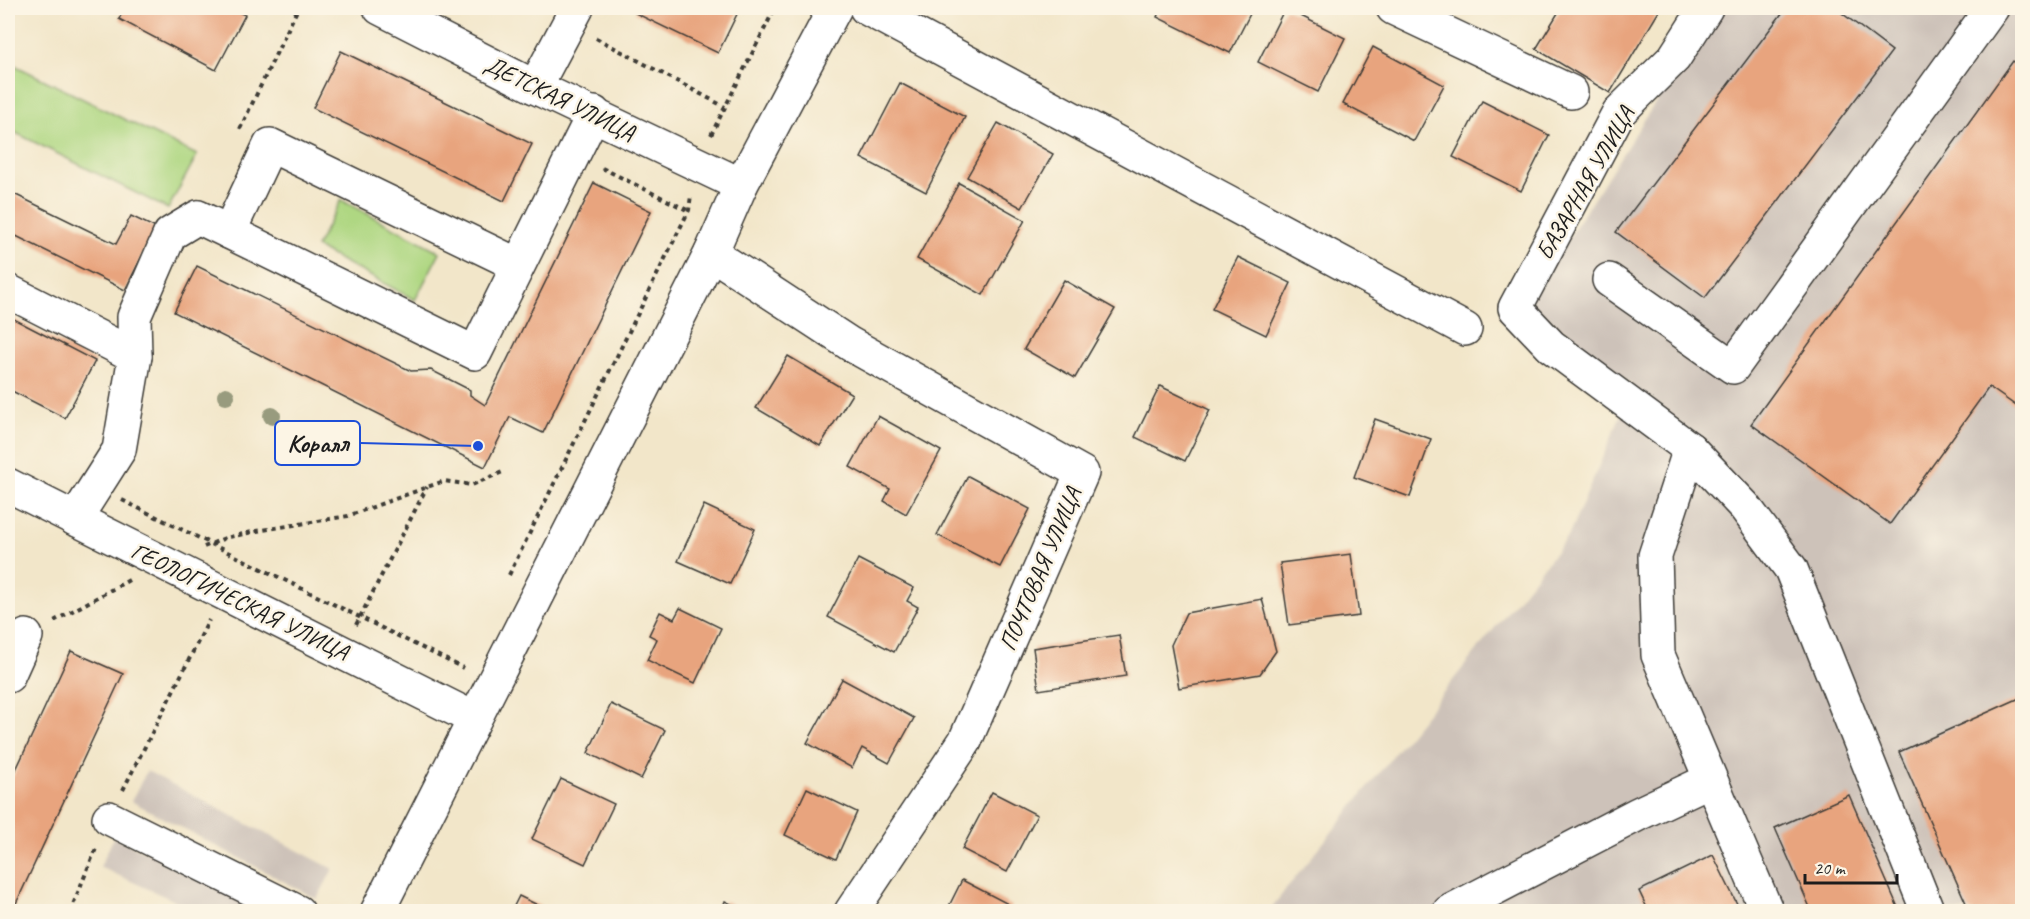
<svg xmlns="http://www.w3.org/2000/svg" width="2030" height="919" font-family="Caveat,sans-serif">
<rect width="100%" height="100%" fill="#fcf5e5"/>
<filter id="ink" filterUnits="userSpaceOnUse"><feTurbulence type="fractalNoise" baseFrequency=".0167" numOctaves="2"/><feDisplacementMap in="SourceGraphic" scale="12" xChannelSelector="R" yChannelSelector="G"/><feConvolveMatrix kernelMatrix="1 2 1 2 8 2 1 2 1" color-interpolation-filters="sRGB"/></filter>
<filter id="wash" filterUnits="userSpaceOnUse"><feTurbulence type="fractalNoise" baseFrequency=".008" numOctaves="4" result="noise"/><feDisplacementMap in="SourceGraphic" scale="24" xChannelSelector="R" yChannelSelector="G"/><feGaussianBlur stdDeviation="1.35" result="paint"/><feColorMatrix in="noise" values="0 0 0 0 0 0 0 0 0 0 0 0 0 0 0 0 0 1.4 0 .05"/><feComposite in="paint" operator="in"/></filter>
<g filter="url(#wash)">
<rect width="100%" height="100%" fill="#f2e6c9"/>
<g fill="#cdc2b9">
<path d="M1716,8H2022V911L1268,912L1569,535L1633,387L1528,301Z"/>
<path d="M147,771L333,869L317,899L131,801Z"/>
<path d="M114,837L274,911H197L100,867Z"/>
</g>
<g fill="#afd782" stroke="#667a4f" stroke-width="1.5">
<path d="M8,62L197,155L168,209L8,129Z"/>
<path d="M341,200L440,252L415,300L316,247Z"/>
</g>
<g id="blocks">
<g fill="#e8a47e">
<path d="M125,8H230L245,15L216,70L119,19Z"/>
<path d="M637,8H740L718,53L635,13Z"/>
<path d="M1161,8H1253L1230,53L1157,17Z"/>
<path d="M1285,8L1345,38L1318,92L1258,62Z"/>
<path d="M1561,8H1661L1610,93L1536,49Z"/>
<path d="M1786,8H1835L1892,51L1705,298L1616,232Z"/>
<path d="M1373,47L1444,85L1414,141L1343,104Z"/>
<path d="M341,51L532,144L504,201L313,108Z"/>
<path d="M2013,61L2022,68V410L1989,387L1890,524L1751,424Z"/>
<path d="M900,83L965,117L926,192L861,158Z"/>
<path d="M1482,101L1549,135L1521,191L1453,157Z"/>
<path d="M998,123L1053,154L1022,208L967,177Z"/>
<path d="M594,183L651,211L543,433L510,417L485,467L174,312L197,266L411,371L431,370L470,390V395L485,405Z"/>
<path d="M959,183L1025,220L983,295L917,259Z"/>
<path d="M12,193L116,244L131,216L156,228L125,290L8,232V203Z"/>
<path d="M1238,257L1291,283L1266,335L1212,309Z"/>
<path d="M1064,280L1115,309L1075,378L1024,349Z"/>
<path d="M8,316L95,361L65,418L8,389Z"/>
<path d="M788,356L852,394L820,446L756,408Z"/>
<path d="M1160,386L1210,410L1185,461L1135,437Z"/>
<path d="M878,416L941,451L906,514L884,501L890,489L850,467Z"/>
<path d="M1375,419L1431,439L1410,497L1354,477Z"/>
<path d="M968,476L1030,509L1000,567L937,535Z"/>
<path d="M704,505L755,529L730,584L678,561Z"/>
<path d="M1351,554L1359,616L1289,625L1280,563Z"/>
<path d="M858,559L914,588L907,601L918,607L894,652L828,617Z"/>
<path d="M1262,599L1276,651L1260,674L1179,688L1171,645L1186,613Z"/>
<path d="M680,608L721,628L695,683L647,660L657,639L649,635L660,612L674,619Z"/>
<path d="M1119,635L1126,676L1039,690L1033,648Z"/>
<path d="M71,651L123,674L12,912H8V787Z"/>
<path d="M842,679L914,718L889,763L862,748L852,768L807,743Z"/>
<path d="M2022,697V912H1970L1899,752Z"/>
<path d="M611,704L665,730L641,779L588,753Z"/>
<path d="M561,779L614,804L585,864L532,839Z"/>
<path d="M807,788L857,812L836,859L785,835Z"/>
<path d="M992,792L1037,815L1007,872L962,849Z"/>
<path d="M1849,795L1900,912H1812L1775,828Z"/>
<path d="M1713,855L1741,912H1649L1639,891Z"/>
<path d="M962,880L1012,906L1009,912H946Z"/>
<path d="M519,896L552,912H511Z"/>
<path d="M725,901L747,912H721Z"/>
</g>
</g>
</g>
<g filter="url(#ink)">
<use href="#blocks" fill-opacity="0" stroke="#3c3a36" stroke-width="1.5"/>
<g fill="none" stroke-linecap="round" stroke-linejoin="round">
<g stroke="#3c3a36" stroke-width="36">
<g id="minor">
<path d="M380,8L535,87L741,185"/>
<path d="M866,8L1465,329"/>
<path d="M1393,8L1571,92"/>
<path d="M1706,8L1674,58L1619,112L1515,308L1551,346L1690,449L1655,556L1658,655L1767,912"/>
<path d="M535,87L577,8"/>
<path d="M229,232L475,353L594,113"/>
<path d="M711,253L850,344L1082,473L965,741L851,912"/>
<path d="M1609,280L1733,367L1992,8"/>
<path d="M10,292L135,356"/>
<path d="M1690,449L1745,507L1791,569L1928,912"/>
<path d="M8,485L473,718"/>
<path d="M75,519L119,450L135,356L134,317L170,234L198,217L229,232L270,145L518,265"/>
<path d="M8,676L26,636"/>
<path d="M109,818L298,912"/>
<path d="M377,912L711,253L741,185L835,8"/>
<path d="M1449,912L1638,814L1710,780"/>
</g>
</g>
<g stroke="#3c3a36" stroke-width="4" stroke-dasharray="4.5 4.5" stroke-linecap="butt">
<path d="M596,38L725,107"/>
<path d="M240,129L298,8"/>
<path d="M711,135L775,8"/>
<path d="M602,168L689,211"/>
<path d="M122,500L463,668"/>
<path d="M204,547L225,538L257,531L348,516L444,481L472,485L505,471"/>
<path d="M509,575L689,210L691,196"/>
<path d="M54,621L129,580"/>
<path d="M356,625L427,487"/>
<path d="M123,790L209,620"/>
<path d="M70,912L97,846"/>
</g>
<use href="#minor" stroke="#fff" stroke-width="33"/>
</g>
<g fill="#989b7e">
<circle cx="226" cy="396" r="9"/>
<circle cx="272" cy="416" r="9"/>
</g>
</g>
<g text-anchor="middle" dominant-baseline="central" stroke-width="5" stroke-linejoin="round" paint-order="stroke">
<g font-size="24" fill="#1c1c1c" stroke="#fcf5e5">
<text transform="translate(560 98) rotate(26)">ДЕТСКАЯ УЛИЦА</text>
<text transform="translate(1585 183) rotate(-60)">БАЗАРНАЯ УЛИЦА</text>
<text transform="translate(1040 569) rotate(-67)">ПОЧТОВАЯ УЛИЦА</text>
<text transform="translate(240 601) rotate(26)">ГЕОЛОГИЧЕСКАЯ УЛИЦА</text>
</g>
</g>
<path fill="none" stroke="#1d4ed8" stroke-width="2" d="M478 446L360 443"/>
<circle fill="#1d4ed8" stroke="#fcf5e5" stroke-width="2" cx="478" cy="446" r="6"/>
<rect fill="#fcf5e5" stroke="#1d4ed8" stroke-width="2" x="275" y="421" width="85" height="44" rx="6"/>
<g font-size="26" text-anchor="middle" font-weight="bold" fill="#1c1c1c">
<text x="318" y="452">Коралл</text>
</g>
<rect width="2030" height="919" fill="none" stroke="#fcf5e5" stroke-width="30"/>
<path d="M1805 874v9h92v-9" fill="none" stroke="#1c1c1c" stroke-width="3"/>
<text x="1814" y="874" font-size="18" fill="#1c1c1c" stroke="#fcf5e5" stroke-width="4.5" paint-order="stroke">20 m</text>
</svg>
